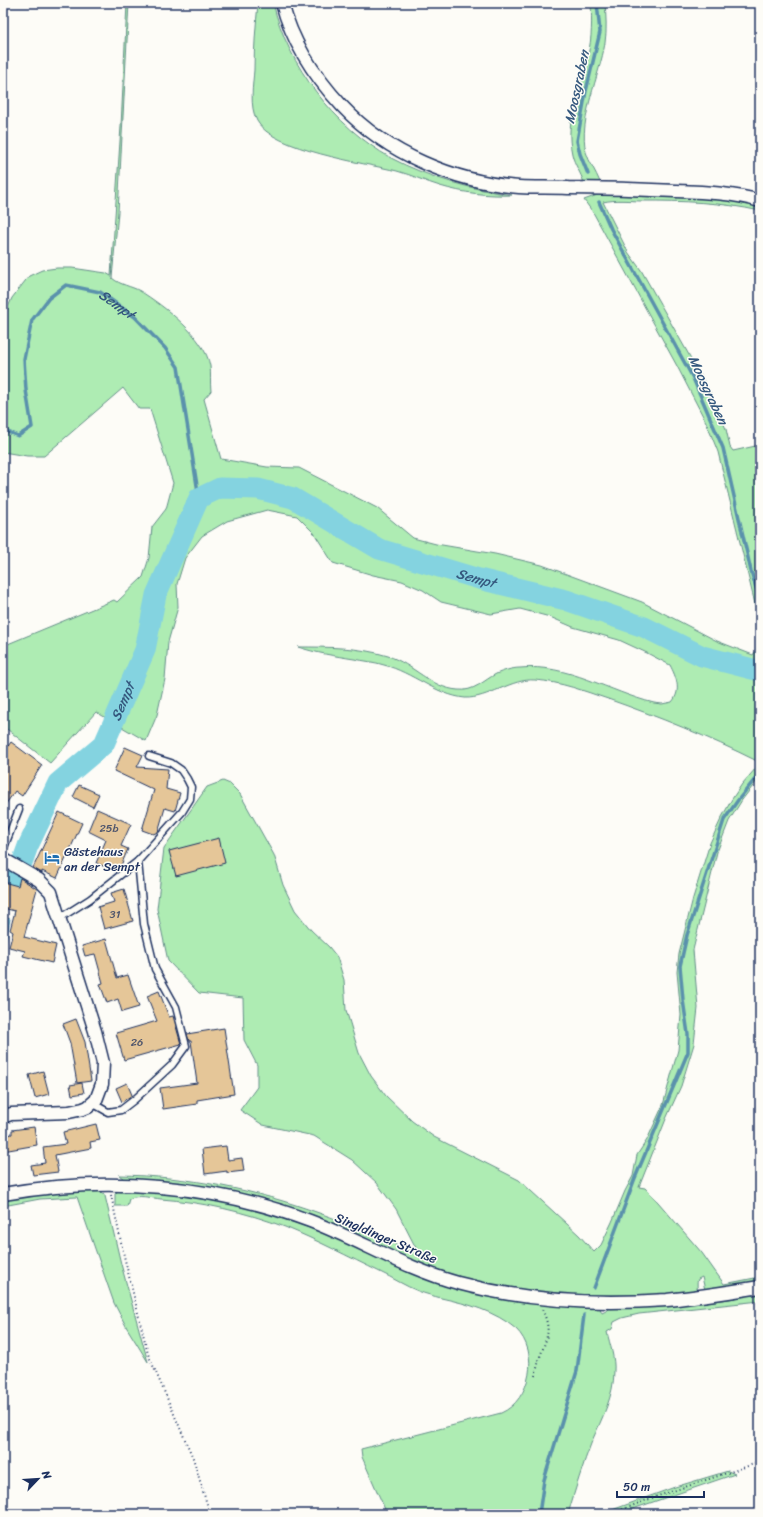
<svg xmlns="http://www.w3.org/2000/svg" width="763" height="1517" font-family="Sriracha,sans-serif">
<rect width="100%" height="100%" fill="#fdfcf7"/>
<filter id="ink" filterUnits="userSpaceOnUse"><feTurbulence type="fractalNoise" baseFrequency=".025" numOctaves="2"/><feDisplacementMap in="SourceGraphic" scale="8" xChannelSelector="R" yChannelSelector="G"/><feConvolveMatrix kernelMatrix="1 2 1 2 8 2 1 2 1" color-interpolation-filters="sRGB"/></filter>
<g filter="url(#ink)">
<g fill="#aeecb3" stroke="#648e88">
<path d="M127,3H129L118,212L112,278C120,285 131,286 140,291C164,306 205,337 210,366C211,374 210,383 211,391L204,399L221,459L267,467L299,468L377,508L413,538L436,544L495,554L542,565L642,602L717,641L753,655L760,645V777L742,800L729,821L717,852L693,950L698,1008L694,1044L681,1086L666,1119L639,1187L645,1188L658,1202L702,1253L724,1284L760,1277V1282L705,1290L702,1277L698,1279C696,1283 698,1287 697,1292L645,1295H576L528,1293L480,1285L209,1188L184,1183L124,1179L119,1175C187,1176 256,1190 319,1213C349,1223 377,1237 406,1249L417,1250L396,1209L377,1183L352,1160L314,1136L263,1125L240,1110L257,1087V1065L244,1040L243,998L199,993L168,961L157,909L164,848L207,787L223,781L230,784L240,794L274,855L283,885L295,910L311,930L329,947L337,957L344,980L346,1010L359,1053L371,1076L386,1096L412,1121L434,1137L519,1180L579,1235L594,1252L601,1245L612,1222L625,1191L633,1176L637,1155L647,1140L663,1105L678,1050L681,1015L677,972L679,954L693,898L710,843L722,817L732,799L742,784L757,767V761C709,737 659,717 608,699C584,691 561,682 535,680C512,678 488,699 465,698C436,695 412,672 384,665C375,662 364,661 354,659C335,656 316,653 298,647C328,647 359,647 388,656C413,664 431,688 458,690C474,692 484,680 496,674C503,671 512,668 520,668C567,663 609,692 654,703L662,704L672,702C682,690 676,677 670,665L647,653L619,640L573,627L550,617L520,609L491,614L441,602L423,590L402,581L373,575L333,563L314,533L297,516L267,510L227,521L202,536L185,558L177,584L178,607L168,642L165,679L157,715L146,741L96,712L50,763L3,726V646L114,600L117,602L143,577L149,558L152,527L166,509L173,483L150,409H139L123,388L44,456H27L3,452V319L12,298L29,276L42,270L57,268H72L106,273L111,276L121,126Z"/>
<path d="M258,3H273C288,66 334,126 391,158C429,178 470,189 512,195C488,196 463,193 440,186C426,182 412,175 397,171C365,163 272,150 257,121C249,106 253,85 254,70C254,47 256,25 258,3Z"/>
<path d="M591,3H605C606,16 607,30 605,43C600,75 578,120 586,152C589,162 596,172 600,182L584,183C581,173 574,164 572,154C564,119 581,88 588,55C592,38 592,21 591,3Z"/>
<path d="M600,194L697,197L760,204V211C721,202 683,201 643,201C630,201 616,199 603,202L628,252L641,270L711,394L726,429L730,447L733,451L760,445V636L755,604L718,452L706,422L677,366L594,214L584,200Z"/>
<path d="M120,1189L156,1191L215,1200L268,1213L324,1233L395,1265L480,1295L599,1306L602,1313L608,1310L610,1307C660,1305 711,1305 760,1293V1301L639,1314L622,1318L614,1322L612,1329L607,1332C610,1345 615,1358 614,1371C614,1396 602,1418 592,1441C583,1464 575,1490 568,1514H387L362,1457L361,1449L501,1413C531,1400 540,1352 516,1329C495,1311 468,1304 441,1298C434,1296 425,1294 418,1291C405,1286 393,1278 380,1272C349,1257 317,1240 285,1227C246,1212 202,1202 161,1199C152,1198 137,1194 129,1199L127,1206H115V1194Z"/>
<path d="M95,1190L103,1193L105,1196L121,1264L148,1362L127,1328L114,1303L77,1197L40,1199L3,1206V1200L37,1193Z"/>
<path d="M728,1471L735,1474L618,1514H601L675,1487Z"/>
</g>
<path fill="#84d3e0" stroke="#5a91ac" d="M3,917L10,919L5,945L3,948Z"/>
<g fill="none" stroke-linecap="round" stroke-linejoin="round">
<g stroke="#5a91ac" stroke-width="3.5">
<path d="M588,174L580,154L577,141L586,91L600,32L597,3"/>
<path d="M599,202L611,229L693,378L723,448L751,571L760,601"/>
<path id="s1" d="M3,430L18,436L32,427L26,390L24,359L32,320L49,298L66,285L100,292L135,317L165,348L178,367L199,498"/>
<path d="M594,1288L635,1178L688,1052V1034L683,1000L680,966L687,935L724,820L738,800L760,773"/>
<path d="M539,1514L544,1480L577,1371L584,1315"/>
</g>
<path stroke="#84d3e0" stroke-width="21" id="s2" d="M14,885L28,846L58,783L104,744L145,650L156,595L199,498L220,488L258,489L293,498L379,549L479,579L566,600L644,627L702,656L760,671"/>
</g>
<g fill="#e5c698" stroke="#1b2f5e">
<path d="M11,742L42,765L22,796L15,791L3,808V753Z"/>
<path d="M125,747L143,755L137,767L168,769L166,789L180,793L175,811L165,808L158,832L153,834L142,830L154,790L114,771Z"/>
<path d="M79,785L99,794L93,807L73,797Z"/>
<path d="M97,809L131,824L121,846L128,849L119,870L117,872L96,863L106,840L88,831Z"/>
<path d="M59,812L82,823L57,878L42,871V873L33,868Z"/>
<path d="M219,838L225,863L176,876L169,851Z"/>
<path d="M20,878L37,889L24,937L56,945L52,963L23,956L25,951L9,947L13,932L10,930L15,911L3,908V882L18,886Z"/>
<path d="M124,889L133,921L104,929L98,907L114,902L111,893Z"/>
<path d="M106,939L117,978L128,975L139,1007L122,1012L118,999L107,1003L100,984L103,983L95,954L85,956L82,946Z"/>
<path d="M159,991L169,1017L173,1016L181,1044L124,1060L116,1033L157,1021L147,996Z"/>
<path d="M76,1019L85,1042L91,1081L77,1083L70,1043L63,1024Z"/>
<path d="M224,1028L234,1094L197,1100V1104L163,1109L160,1088L197,1083L191,1041H189L187,1034Z"/>
<path d="M43,1071L49,1094L35,1098L29,1075Z"/>
<path d="M82,1083L84,1093L72,1095L70,1085Z"/>
<path d="M127,1083L132,1095L122,1102L116,1088Z"/>
<path d="M96,1124L100,1140L90,1142L91,1148L55,1155L58,1172L33,1175L31,1165L45,1163L43,1147L66,1144L63,1132Z"/>
<path d="M34,1127L37,1145L3,1151V1136L12,1134V1130Z"/>
<path d="M226,1146L228,1160L242,1158L244,1171L227,1173V1171L205,1174L202,1149Z"/>
</g>
<g fill="none" stroke-linecap="round" stroke-linejoin="round">
<g stroke="#1b2f5e" stroke-width="9">
<g id="lane">
<path d="M3,850L19,809"/>
<path d="M60,918L90,899L138,861L182,812L190,799L191,787L187,779L181,770L171,763L149,756"/>
<path d="M92,1103L108,1112L121,1110L134,1100L172,1065L186,1046L176,1007L155,969L144,924L138,861"/>
</g>
</g>
<g stroke="#1b2f5e" stroke-width="15">
<g id="street">
<path d="M282,3C292,42 315,77 342,106C387,154 455,182 519,187C535,188 552,187 568,188C604,188 640,189 676,191C704,192 733,193 760,201"/>
<path d="M3,859L39,880L51,892L95,1031L103,1063L102,1084L96,1100L88,1107L83,1109L69,1112L11,1114L3,1117"/>
<path d="M3,1194C106,1176 212,1184 310,1221C360,1240 406,1269 458,1283C525,1301 598,1305 667,1300C698,1297 729,1292 760,1287"/>
</g>
</g>
<g stroke="#1b2f5e" stroke-width="2" stroke-dasharray="1 3" stroke-linecap="butt">
<path d="M111,1195L124,1256L148,1354L193,1458L210,1514"/>
<path d="M535,1376C537,1369 538,1363 540,1357C547,1336 552,1331 542,1309"/>
<path d="M611,1514L652,1498L760,1462"/>
</g>
<use href="#lane" stroke="#fdfcf7" stroke-width="6"/>
<use href="#street" stroke="#fdfcf7" stroke-width="12"/>
</g>
</g>
<defs>
<g id="hotel-bare" transform="scale(1.2)"><path d="M-6-4.5h1.5V1H6V5H4.5V3h-9V5H-6ZM-4 0a1.8 1.8 0 1 1 3.6 0ZM.5 0V-2.5h3Q6-2.5 6 0Z" fill="#1f6fb2" stroke="#fdfcf7" stroke-width="2.5" paint-order="stroke"/></g>
</defs>
<g fill-rule="evenodd">
<use href="#hotel-bare" x="52" y="858"/>
</g>
<g text-anchor="middle" dominant-baseline="central" stroke-width="3" stroke-linejoin="round" paint-order="stroke">
<g font-size="11" fill="#4e556c">
<text x="109" y="828">25b</text>
<text x="115" y="914">31</text>
<text x="137" y="1042">26</text>
</g>
<g font-size="13" fill="#1b2f5e" stroke="#fdfcf7" text-anchor="start">
<text x="64" y="851">Gästehaus<tspan x="64" dy="15">an der Sempt</tspan></text>
</g>
<g font-size="13" fill="#1b2f5e" stroke="#fdfcf7">
<text transform="translate(386 1238) rotate(23)">Singldinger Straße</text>
</g>
<g font-size="14" font-style="italic" fill="#35587e" stroke="#fdfcf7">
<text transform="translate(577 87) rotate(-78)">Moosgraben</text>
<text stroke="none"><textPath href="#s1" startOffset="246">Sempt</textPath></text>
<text transform="translate(708 390) rotate(65)">Moosgraben</text>
<text stroke="none"><textPath href="#s2" startOffset="735">Sempt</textPath></text>
<text stroke="none"><textPath href="#s2" startOffset="218">Sempt</textPath></text>
</g>
</g>
<rect width="763" height="1517" fill="none" stroke="#fdfcf7" stroke-width="16"/>
<rect x="8" y="8" width="747" height="1501" fill="none" stroke="#1b2f5e" stroke-width="1.5" filter="url(#ink)"/>
<g transform="translate(38 1479) rotate(65)" stroke="#fdfcf7" stroke-width="3" paint-order="stroke">
<path d="M0-3L7 15L0 10L-7 15Z" fill="#1b2f5e"/>
<text y="-6" font-size="11" font-weight="bold" text-anchor="middle" fill="#1b2f5e">N</text>
</g>
<path d="M617 1491v6h87v-6" fill="none" stroke="#1b2f5e" stroke-width="2"/>
<text x="623" y="1491" font-size="12" fill="#1b2f5e" stroke="#fdfcf7" stroke-width="3" paint-order="stroke">50 m</text>
</svg>
